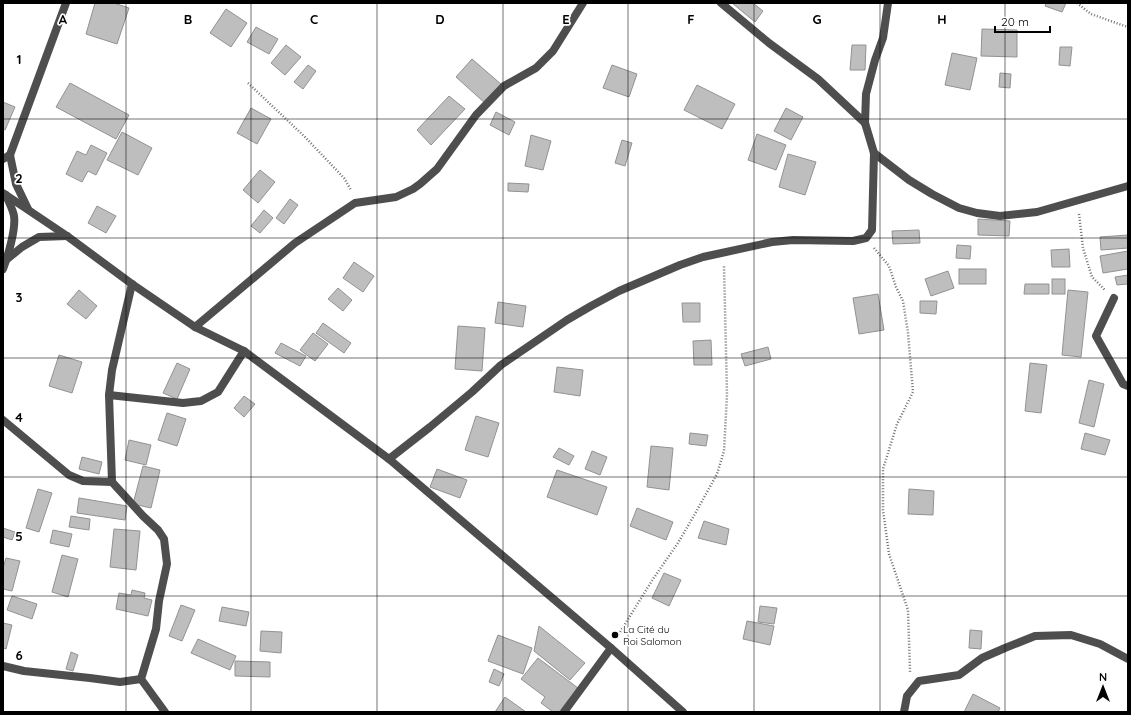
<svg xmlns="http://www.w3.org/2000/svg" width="1131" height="715" font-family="Quicksand,sans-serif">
<rect width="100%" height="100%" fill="#fff"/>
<g fill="#bebebe" stroke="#929292">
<path d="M95,3H114L129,8L117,44L86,34Z"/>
<path d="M732,3H753L763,11L755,22Z"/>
<path d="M1046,3H1066L1062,12L1045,6Z"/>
<path d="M226,9L247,23L231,47L210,33Z"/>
<path d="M256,27L278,39L269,54L247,42Z"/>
<path d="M982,29L1017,30V57L981,56Z"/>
<path d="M286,45L301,57L285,75L271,63Z"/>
<path d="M852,45H866L865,70H850Z"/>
<path d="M1060,47H1072L1070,66L1059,65Z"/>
<path d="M952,53L977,58L970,90L945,85Z"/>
<path d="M472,59L502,85L486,104L456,77Z"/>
<path d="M308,65L316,71L303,89L294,82Z"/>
<path d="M612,65L637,74L629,97L603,88Z"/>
<path d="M1000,73L1011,74L1010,88L999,87Z"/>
<path d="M70,83L129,115L116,139L56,107Z"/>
<path d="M697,85L735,104L722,129L684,110Z"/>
<path d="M449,96L465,109L431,145L417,130Z"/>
<path d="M3,102L15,107L5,130L3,129Z"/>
<path d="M251,108L271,119L257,144L237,133Z"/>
<path d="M786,108L803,117L791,140L774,131Z"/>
<path d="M496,112L515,122L509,135L490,125Z"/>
<path d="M122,132L152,148L138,175L107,160Z"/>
<path d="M757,134L786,145L776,170L748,160Z"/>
<path d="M531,135L551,141L543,170L525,166Z"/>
<path d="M622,140L632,143L625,166L615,163Z"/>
<path d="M91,145L107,153L96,175L88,171L82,182L66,174L77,151L86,155Z"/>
<path d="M788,154L816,162L805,195L779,187Z"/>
<path d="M260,170L275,182L258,203L243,190Z"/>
<path d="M508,183L529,184L528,192L508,191Z"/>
<path d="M290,199L298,205L284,224L276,218Z"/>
<path d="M97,206L116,216L106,233L88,223Z"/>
<path d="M264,210L273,218L260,233L251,226Z"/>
<path d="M978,219L1010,221L1009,236L978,235Z"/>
<path d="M919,230L920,243L893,244L892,231Z"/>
<path d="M1128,235V248L1101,250L1100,237Z"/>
<path d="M957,245L971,246L970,259L956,258Z"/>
<path d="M1069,249L1070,267H1052L1051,250Z"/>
<path d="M1128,251V269L1103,273L1100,256Z"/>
<path d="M354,262L374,276L363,292L343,278Z"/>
<rect x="959" y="269" width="27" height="15"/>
<path d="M948,271L954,288L931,296L925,279Z"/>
<path d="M1128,275V284L1117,285L1115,277Z"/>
<rect x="1052" y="279" width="13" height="15"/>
<path d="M1025,284H1049V294H1024Z"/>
<path d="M338,288L352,300L343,311L328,299Z"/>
<path d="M79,290L97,306L86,319L67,304Z"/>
<path d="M1068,290L1088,292L1081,357L1062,355Z"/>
<path d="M878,294L884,330L859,334L853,298Z"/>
<path d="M920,301H937L936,314L920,313Z"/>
<path d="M498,302L526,306L523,327L495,323Z"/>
<path d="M682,303H700V322H683Z"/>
<path d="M323,323L351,343L344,353L316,333Z"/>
<path d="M458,326L485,328L482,371L455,369Z"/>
<path d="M313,333L328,344L315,361L300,350Z"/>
<path d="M711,340L712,365H694L693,341Z"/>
<path d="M281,343L306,356L300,366L275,353Z"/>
<path d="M768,347L771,359L745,366L741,354Z"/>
<path d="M59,355L82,362L72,393L49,386Z"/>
<path d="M177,363L190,369L177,399L163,393Z"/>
<path d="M1030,363L1047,365L1041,413L1025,411Z"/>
<path d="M557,367L583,370L580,396L554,392Z"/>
<path d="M1089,380L1104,384L1094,427L1079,423Z"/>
<path d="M244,396L255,404L244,417L234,408Z"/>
<path d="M167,413L186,419L177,446L158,440Z"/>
<path d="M476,416L499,423L488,457L465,450Z"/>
<path d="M690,433L708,435L706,446L689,444Z"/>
<path d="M1085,433L1110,440L1105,455L1081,449Z"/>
<path d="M129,440L151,445L146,465L125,460Z"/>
<path d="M651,446L673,448L669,490L647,487Z"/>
<path d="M559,448L574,456L569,465L553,457Z"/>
<path d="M592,451L607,457L600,475L585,469Z"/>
<path d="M82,457L102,462L99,474L79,469Z"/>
<path d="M143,466L160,470L151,508L133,504Z"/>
<path d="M437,469L467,480L460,498L430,487Z"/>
<path d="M557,470L607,487L597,515L547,497Z"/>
<path d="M38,489L52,493L39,532L26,528Z"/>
<path d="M909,489L934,491L933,515L908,514Z"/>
<path d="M79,498L127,506L125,520L77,513Z"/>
<path d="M637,508L673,522L666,540L630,526Z"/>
<path d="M71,516L90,519L89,530L69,527Z"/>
<path d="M704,521L729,529L726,545L698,538Z"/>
<path d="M3,528L15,532L12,540L3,537Z"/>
<path d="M114,529L140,531L136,570L110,567Z"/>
<path d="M53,530L72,534L69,547L50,543Z"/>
<path d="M62,555L78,559L68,597L52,592Z"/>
<path d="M6,558L20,561L12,591L3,589V568Z"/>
<path d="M664,573L681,580L669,606L652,598Z"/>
<path d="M132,590L145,593L144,598L152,600L148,616L116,609L119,593L131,595Z"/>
<path d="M12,596L37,604L32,619L7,610Z"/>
<path d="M181,605L195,610L182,641L169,636Z"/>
<path d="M760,606L777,608L774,624L758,622Z"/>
<path d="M222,607L249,612L246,626L219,621Z"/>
<path d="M747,621L774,626L770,645L743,639Z"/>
<path d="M3,623L12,625L6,649L3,648Z"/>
<path d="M539,626L585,663L570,680L534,651Z"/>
<path d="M970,630L982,631L981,649L969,648Z"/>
<path d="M261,631L282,632L281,653L260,651Z"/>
<path d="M498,635L532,648L523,674L488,661Z"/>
<path d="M198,639L236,656L230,670L191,653Z"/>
<path d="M71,652L78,655L73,671L66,669Z"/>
<path d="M538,658L578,688L559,712H553L541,703L545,697L521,679Z"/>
<path d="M235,661L270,662V677L235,676Z"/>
<path d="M494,669L504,674L499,686L489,682Z"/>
<path d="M973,694L1000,708L998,712H964Z"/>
<path d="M505,697L526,712H495Z"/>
</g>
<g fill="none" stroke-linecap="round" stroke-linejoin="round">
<g stroke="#707070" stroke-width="2.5" stroke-dasharray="1 2" stroke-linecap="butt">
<path d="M1077,3L1091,14L1119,24L1128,27"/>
<path d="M248,83L305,137L344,178L351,190"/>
<path d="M1079,214L1083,248L1092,277L1105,290"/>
<path d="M874,248L889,266L896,287L903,301L908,333L913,392L897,424L883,469V510L889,554L908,610L910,671V672"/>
<path d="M617,637L653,579L678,543L696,512L717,474L724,451L727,395L724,265"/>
</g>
<g stroke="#4e4e4e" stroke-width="8">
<path d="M721,3L769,43L818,79L865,123"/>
<path d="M874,153L909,180L932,194L959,208L977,213L1000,216L1037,212L1128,186"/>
<path d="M10,155L16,184L28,209"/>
<path d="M3,159L10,155L66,3"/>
<path d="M3,193L67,236L132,284L195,327L244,351L389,459L611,648L683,712"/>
<path d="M6,260L22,247L39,237L67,236"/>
<path d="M3,269C8,256 16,229 14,216C13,209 8,201 6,195"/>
<path d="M132,284L112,370L109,395L112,482L143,516L158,530L164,539L167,564L159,601L156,629L141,679L165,712"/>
<path d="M1114,298L1096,336L1123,384L1128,386"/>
<path d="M195,327L295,243L355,203L396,197L413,189L420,184L437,169L476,115L504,86L536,68L553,51L583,3"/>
<path d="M109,395L183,403L201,401L218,392L244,351"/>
<path d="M3,420L69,475L83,481L112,482"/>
<path d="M389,459L430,427L472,392L501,365L567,320L591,306L619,291L680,265L703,257L772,242L793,240L853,241L866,238L872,230L874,153L865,123L866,94L875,60L883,38L888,3"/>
<path d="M3,666L24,671L90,678L120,682L141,679"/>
<path d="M564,712L611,648"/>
<path d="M904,712L907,696L919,681L959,675L982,658L1005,648L1035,636L1071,635L1100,644L1128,659"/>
</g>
</g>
<path fill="none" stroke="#000" stroke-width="1" stroke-opacity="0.55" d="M126,3V712M251,3V712M377,3V712M503,3V712M628,3V712M754,3V712M880,3V712M1005,3V712M3,119H1128M3,238H1128M3,358H1128M3,477H1128M3,596H1128"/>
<circle fill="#000" stroke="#fff" stroke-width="1.5" cx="615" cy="635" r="4"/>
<g text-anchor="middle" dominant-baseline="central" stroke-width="3.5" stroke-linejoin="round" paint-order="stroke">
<g font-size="10" fill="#000" stroke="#fff" text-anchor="start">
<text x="623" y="629">La Cité du<tspan x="623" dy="12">Roi Salomon</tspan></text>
</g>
</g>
<g font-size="13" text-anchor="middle" font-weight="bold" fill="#000" stroke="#fff" stroke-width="3.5" stroke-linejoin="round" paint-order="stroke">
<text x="63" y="24">A</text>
<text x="188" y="24">B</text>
<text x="314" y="24">C</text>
<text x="440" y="24">D</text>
<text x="566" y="24">E</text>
<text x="691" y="24">F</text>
<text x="817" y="24">G</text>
<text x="942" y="24">H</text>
<text x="19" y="64">1</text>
<text x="19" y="183">2</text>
<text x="19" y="302">3</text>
<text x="19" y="422">4</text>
<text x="19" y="541">5</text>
<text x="19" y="660">6</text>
</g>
<rect width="1131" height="715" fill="none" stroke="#000000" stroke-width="8"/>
<g transform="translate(1103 687)" stroke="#ffffff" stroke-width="3" paint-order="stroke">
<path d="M0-3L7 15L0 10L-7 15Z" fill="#000000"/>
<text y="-6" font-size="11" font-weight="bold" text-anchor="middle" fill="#000000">N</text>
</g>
<path d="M995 26v6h55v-6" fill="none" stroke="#000000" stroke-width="2"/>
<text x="1001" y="26" font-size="12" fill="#000000" stroke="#ffffff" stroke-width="3" paint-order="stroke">20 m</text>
</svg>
